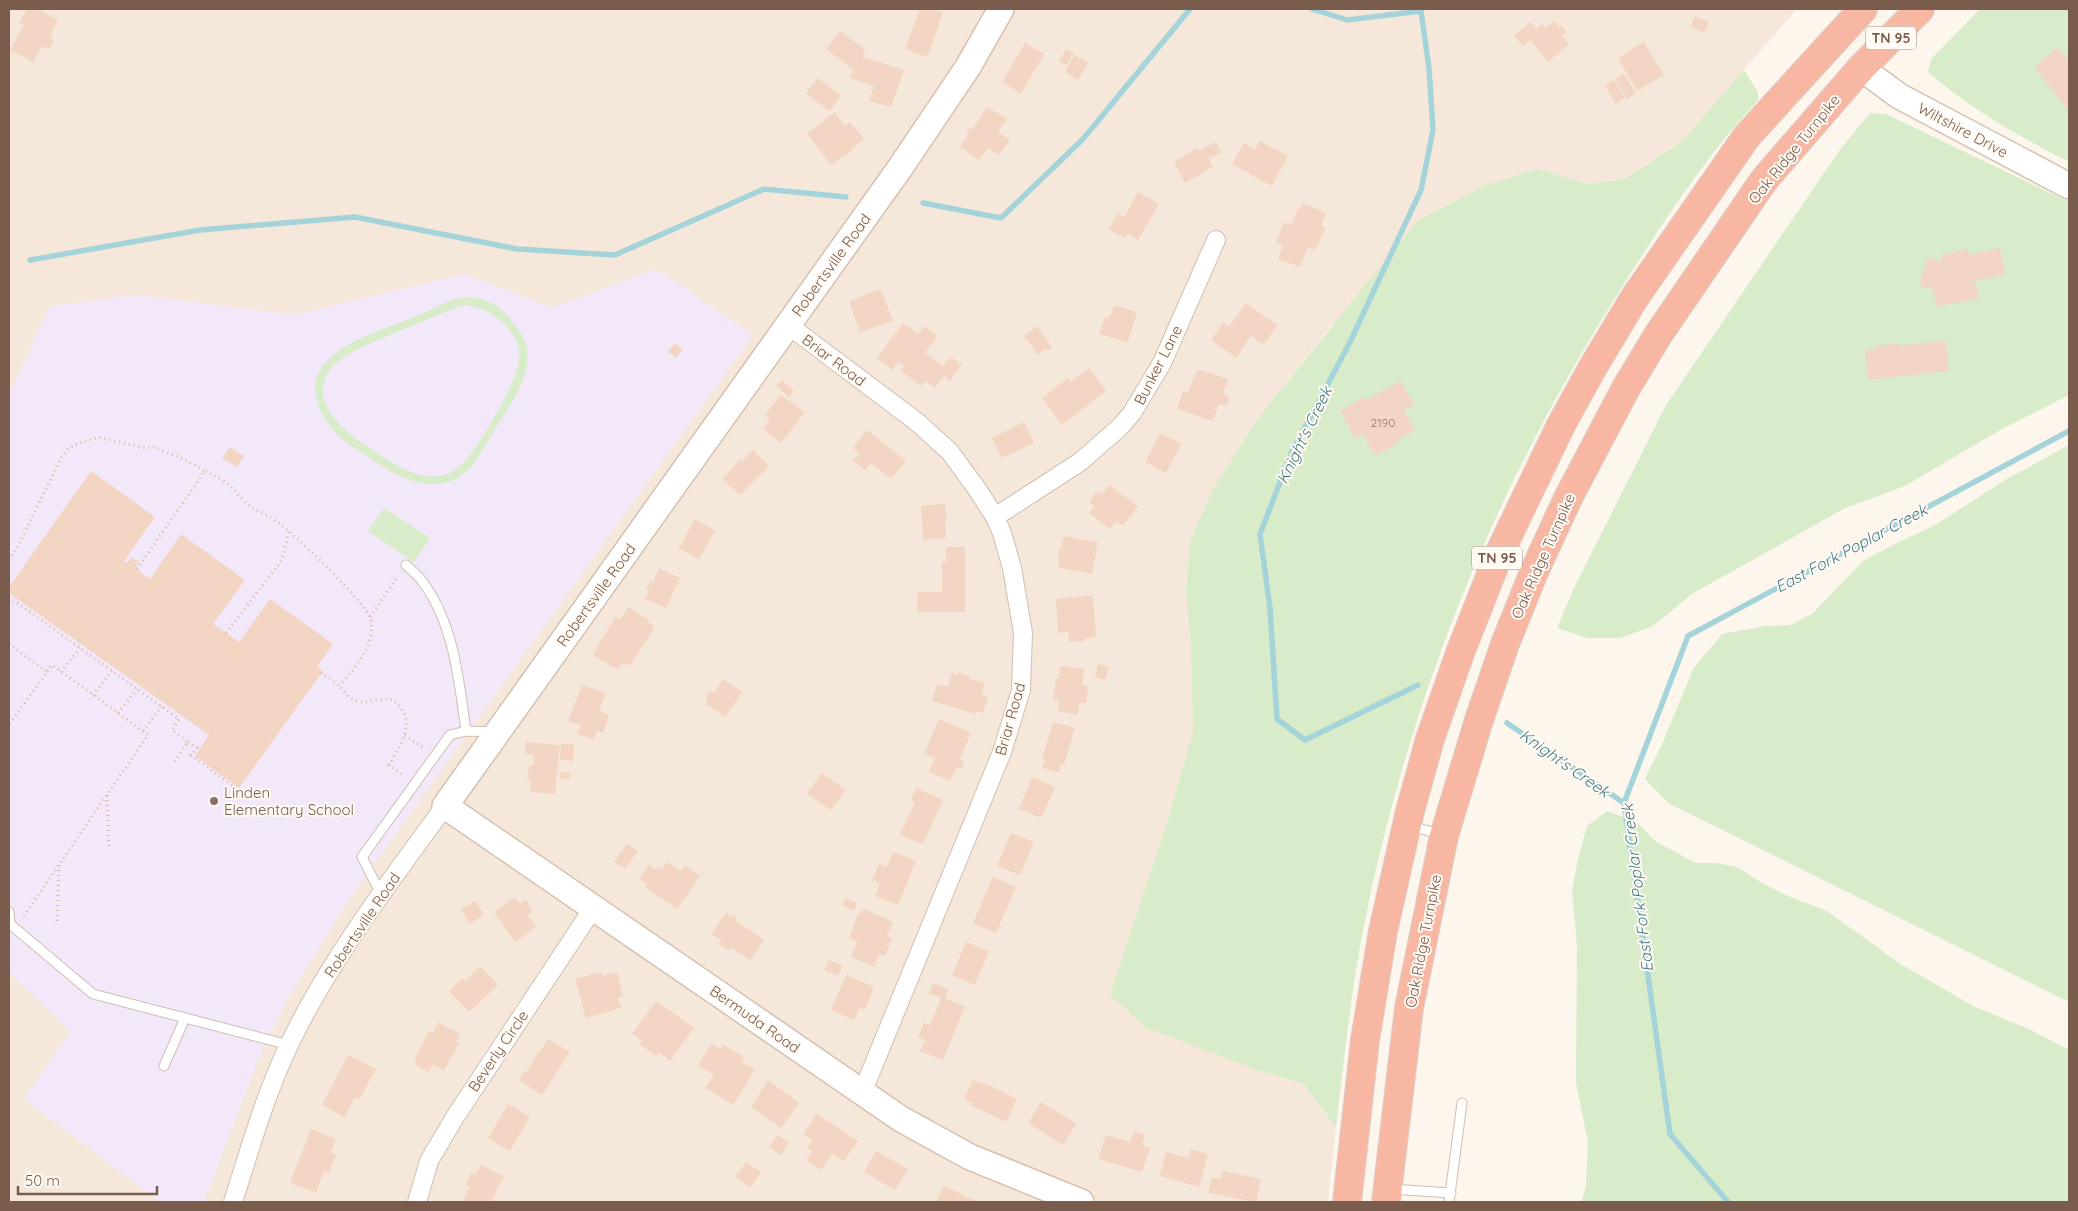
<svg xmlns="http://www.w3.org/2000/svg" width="2078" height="1211" font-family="Quicksand,sans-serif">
<rect width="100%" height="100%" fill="#fdf6ec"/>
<path fill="#f5e8da" d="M9,9H1797L1681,142L1625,179L1588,184L1538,169L1331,326L1259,417L1214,487L1190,541L1186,591L1191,649L1193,731L1167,823L1257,1070L1304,1084L1336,1127L1328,1202H9Z"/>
<path fill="#f3e8fa" d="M656,269L753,335L351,896L285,1003L257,1062L204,1202H160L24,1099L71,1031L9,973V395L50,306L137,295L295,315L464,274L553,308Z"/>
<g fill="#d8ecc9" fill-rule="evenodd">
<path d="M1980,9H2069V162C2020,137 1970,109 1928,72L1931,59Z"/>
<path d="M1744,70L1758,92V100C1706,156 1663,222 1622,287C1492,490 1402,715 1359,952C1349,1010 1343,1069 1336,1127L1304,1084L1257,1070L1145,1027L1110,995L1167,823L1193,731L1191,649L1186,591L1190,541L1214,487L1259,417L1418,220L1486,185L1538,169L1588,184L1625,179L1681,142Z"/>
<path d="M1870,113L1886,114L2069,202V395L2000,430L1905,486L1845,508L1692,594L1653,626L1620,638H1587L1557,628L1574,588L1666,405L1839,151Z"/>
<path d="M461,297C482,297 497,302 510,319C516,327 524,335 526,345C534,375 509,406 494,431C483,449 473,471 454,480C442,485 429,485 417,482C399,478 384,467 370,458C360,451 347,445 339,436C319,417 304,382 328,360C352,337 386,329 416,316C431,310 445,302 461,297ZM464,305C487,307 511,323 518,346C521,355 518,365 516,374C504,399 474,462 450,473C423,485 394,464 373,450C350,435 310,408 327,374C339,351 396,334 419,323C434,317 448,310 464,305Z"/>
<path d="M2069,445V1002L1668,803L1645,779L1663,742L1693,669L1722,634L1765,626L1790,625L1812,614L1863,561L1893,545L1937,524L2005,480Z"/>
<path d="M384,508L430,538L414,562L368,531Z"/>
<path d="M1607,811L1638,823L1655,841L1696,863H1716L1737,867L1762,883L1788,896L1827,911L1899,963L1975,1007L2031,1030L2069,1050V1202H1581L1586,1186L1588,1142L1576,1083L1577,946L1572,890L1579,855L1587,826Z"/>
</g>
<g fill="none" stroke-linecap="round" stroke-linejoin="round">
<g stroke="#a5d3da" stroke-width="5.5">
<path d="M1312,9L1347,20L1421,11"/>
<path d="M923,203L1001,218L1083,139L1190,9"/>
<path d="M30,260L200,230L355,217L517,249L615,255L764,189L846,197"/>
<path d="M1418,685L1305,740L1277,719L1270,608L1260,534L1291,454L1350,342L1421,190L1433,130L1429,68L1421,11L1422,9"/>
<path d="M1507,723L1624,803"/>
<path d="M1728,1202L1670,1134L1624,803L1688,636L2069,431"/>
</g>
</g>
<g fill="#f3d5c3">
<path d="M27,9H37L58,20L50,34L53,36L51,40L54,41L49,50L42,46L33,62L10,50L24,25L19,23Z"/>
<path d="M920,9H930L943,13L927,57L905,49Z"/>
<path d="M1695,16L1709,22L1704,33L1690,27Z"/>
<path d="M1554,21L1559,28L1561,25L1567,32L1562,36L1569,44L1548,62L1531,40L1523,46L1514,36L1530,22L1536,29L1542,24L1545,28Z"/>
<path d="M840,31L865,49L863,57L904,70L891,107L869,101L874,86L850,78L853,70L826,49Z"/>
<path d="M1644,42L1664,75L1637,91L1618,58Z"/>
<path d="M1025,43L1044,54L1021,94L1002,82Z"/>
<path d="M2057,48L2069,61V111L2034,67Z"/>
<path d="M1066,49L1074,53L1067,65L1059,61Z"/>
<path d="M1074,55L1088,63L1078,80L1065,72Z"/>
<path d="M1624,74L1636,93L1627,99L1615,79Z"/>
<path d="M817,78L841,95L830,111L806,94Z"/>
<path d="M1614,80L1625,98L1615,104L1605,85Z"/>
<path d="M987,107L1007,119L998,132L1010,140L999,155L988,148L979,160L960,147L968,135L966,133L969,128L972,130Z"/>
<path d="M835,112L845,126L850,122L864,139L851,149L852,151L845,156L844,155L831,165L807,133Z"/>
<path d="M1260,141L1288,156L1272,186L1232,164L1244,143L1255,149Z"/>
<path d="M1216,142L1221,152L1209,159L1213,167L1185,183L1174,162L1196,148L1198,151Z"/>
<path d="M1138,192L1159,204L1138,240L1127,234L1125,239L1109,229L1118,213L1124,217Z"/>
<path d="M1303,203L1326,213L1321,226L1326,228L1315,250L1308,247L1300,267L1278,259L1283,246L1276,243L1284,222L1291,225L1299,207L1301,208Z"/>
<path d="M2000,248L2006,274L1975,281L1979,298L1937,307L1933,290L1919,285L1928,257L1941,262L1943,261L1941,255L1968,249L1969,255Z"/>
<path d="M881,289L893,321L860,332L849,301Z"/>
<path d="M1246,303L1278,325L1263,345L1251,336L1236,358L1211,340L1223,322L1229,327Z"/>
<path d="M1114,305L1137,312L1128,342L1099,334L1104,318L1108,319L1109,315H1111Z"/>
<path d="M903,323L918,334L925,326L938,336L925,353L943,366L951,357L962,365L950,381L944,376L935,388L925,381L921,386L901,371L904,366L898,362L892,370L877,358Z"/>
<path d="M1037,326L1052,348L1047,351L1045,349L1038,355L1024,336Z"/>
<path d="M1946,340L1949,371L1868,380L1865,350L1876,349V346L1899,343V346Z"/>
<path d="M675,343L683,349L676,358L668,352Z"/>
<path d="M1089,368L1106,391L1062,425L1042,398L1068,378L1070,382Z"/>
<path d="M1197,369L1228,379L1223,394L1230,397L1226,406L1219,404L1213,421L1177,409L1183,391L1188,393Z"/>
<path d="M782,380L794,391L789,397L776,386Z"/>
<path d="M1400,381L1414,404L1404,410L1415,430L1397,440L1399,443L1375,456L1363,434L1355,438L1340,411L1364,397L1366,400Z"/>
<path d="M781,395L805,412L781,443L763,429L770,419L765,415Z"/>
<path d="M1024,422L1034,443L1002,458L992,438Z"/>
<path d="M867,430L906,461L891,479L871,463L865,470L853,461L860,453L853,448Z"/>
<path d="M1160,433L1181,444L1166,473L1145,462Z"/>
<path d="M230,447L244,456L237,467L222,458Z"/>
<path d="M753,450L769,466L740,495L723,479L740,459L742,461Z"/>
<path d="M91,471L155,517L124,561L127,563L132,557L139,562L135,568L150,579L181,534L245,580L213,624L239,642L270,599L333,644L317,667L323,671L239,788L195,756L209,735L9,593V587Z"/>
<path d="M1109,485L1138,506L1123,526L1116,521L1110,529L1089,513L1095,506L1089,502L1097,491L1102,494Z"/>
<path d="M945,504L947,517L945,518L946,538L923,540L921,506Z"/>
<path d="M695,519L715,531L699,559L679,548Z"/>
<path d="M1064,536L1098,542L1092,574L1058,568L1060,558H1057L1059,549H1061Z"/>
<path d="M946,547H965V612H917L918,592H942V562H946Z"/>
<path d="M659,568L680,578L666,608L645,599L649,591L646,589L650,581L653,582Z"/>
<path d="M1093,595L1096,637L1085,638V641L1069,642L1068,632L1058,633L1056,599Z"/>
<path d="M628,607L649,620L648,622L655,626L630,666L623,662L618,670L593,655L615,617L620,620Z"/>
<path d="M1098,664L1109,667L1105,680L1095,677Z"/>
<path d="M1060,666L1084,669L1082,685L1088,686L1086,703H1079L1078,715L1058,711L1059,700L1053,699L1056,678L1059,679Z"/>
<path d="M958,672L970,676V679L985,683L981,695L988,697L983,713L976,711L975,714L932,701L937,684L948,687L952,673L958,675Z"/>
<path d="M723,679L742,692L725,717L706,704L708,700L705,698L710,690L714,693Z"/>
<path d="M582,685L606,693L599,711L609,715L603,733L597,731L594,740L577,734L581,725L568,721Z"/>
<path d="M939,719L971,733L960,759L964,762L961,769L957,767L950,781L929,772L935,758L924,754Z"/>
<path d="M1053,722L1075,728L1064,765L1061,764L1059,772L1042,768L1045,760L1042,759Z"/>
<path d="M526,742L560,745L555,794L530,792L531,781L527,780L529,766H533L534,755L525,754Z"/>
<path d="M561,744H574L573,761L560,760Z"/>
<path d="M559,772L571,773L570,779L559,778Z"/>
<path d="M821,773L846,790L831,810L807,794Z"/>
<path d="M1032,777L1055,787L1041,818L1019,809Z"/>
<path d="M916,788L943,800L923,844L900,835L915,802L911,800Z"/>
<path d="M1011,833L1034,842L1020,875L997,866Z"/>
<path d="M627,844L638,851L625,869L614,862Z"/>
<path d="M893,852L916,861L898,905L875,896L880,883L872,880L879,864L887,867Z"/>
<path d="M667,862L681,871L685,865L700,876L677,909L645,887L647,884L639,879L649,864L656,870L659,866L662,869Z"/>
<path d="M993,877L1016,887L996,933L973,923Z"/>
<path d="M515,897L520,904L526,900L533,912L528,916L536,927L515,942L494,912Z"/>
<path d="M845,898L857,903L853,911L842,905Z"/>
<path d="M475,900L484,915L470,924L461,910Z"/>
<path d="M864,909L893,922L887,936L892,939L885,956L879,954L874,967L851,957L857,942L849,938L857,916Z"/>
<path d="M726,913L731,917L733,914L737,917L735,920L764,940L750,960L731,947L729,951L719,944L721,940L711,934Z"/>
<path d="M966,942L989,951L975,985L952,975Z"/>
<path d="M829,960L843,966L838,976L824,970Z"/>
<path d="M481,967L498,985L469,1012L449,991L463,978L465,981L473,974L472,973Z"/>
<path d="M601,972L602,976L617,972L623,996L618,998L621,1008L586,1018L575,979Z"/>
<path d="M846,975L874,987L865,1010L859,1008L854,1020L831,1010Z"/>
<path d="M933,983L948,989L945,998L965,1007L943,1060L920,1051L925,1040L918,1037L924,1023L930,1025L941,998L929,993Z"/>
<path d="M656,1001L694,1028L670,1061L659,1052L656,1056L639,1044L642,1041L632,1034Z"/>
<path d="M438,1022L460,1034L456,1041L459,1043L444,1071L433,1064L428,1072L415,1065L417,1062L414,1061L429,1031L433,1033Z"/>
<path d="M548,1039L570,1052L542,1095L519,1080L525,1071L527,1072L538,1052L539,1053Z"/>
<path d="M711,1044L721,1049L723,1045L744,1057L742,1062L755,1070L733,1105L705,1088L714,1075L698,1065Z"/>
<path d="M348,1055L376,1069L359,1100L355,1097L344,1117L322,1105Z"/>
<path d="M768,1080L799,1103L781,1128L751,1107Z"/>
<path d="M973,1080L981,1084L982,1082L1017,1099L1006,1122L971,1105L972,1103L964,1099Z"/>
<path d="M1041,1102L1076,1124L1063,1145L1028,1123Z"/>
<path d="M508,1104L530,1117L510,1151L488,1138Z"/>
<path d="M817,1114L858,1141L844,1161L832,1154L821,1170L806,1160L812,1151L807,1148L812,1140L803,1134Z"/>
<path d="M311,1129L336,1139L331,1153L336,1155L329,1173L324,1171L316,1193L290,1183Z"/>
<path d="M1134,1131L1145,1135L1142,1145L1150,1148L1142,1172L1098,1159L1106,1135L1130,1142Z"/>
<path d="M778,1135L789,1143L780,1155L769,1147Z"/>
<path d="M1190,1149L1208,1154L1199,1187L1160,1176L1166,1152L1188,1158Z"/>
<path d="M876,1151L908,1169L895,1190L864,1172Z"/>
<path d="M746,1162L761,1172L750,1188L735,1177Z"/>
<path d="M481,1165L504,1176L491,1202H462L470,1187L465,1185L471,1173L475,1175Z"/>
<path d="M1223,1171L1261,1179L1256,1202L1208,1193L1212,1177L1221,1179Z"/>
<path d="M944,1186L953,1190L978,1202H936Z"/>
</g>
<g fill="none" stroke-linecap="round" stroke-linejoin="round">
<g stroke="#d1beb0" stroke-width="11">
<g id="lane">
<path d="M406,565C411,570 418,575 422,581C454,623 459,681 466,731"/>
<path d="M1408,825L1442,835"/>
<path d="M381,894L362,857L450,735L466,731L494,732"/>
<path d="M9,912L10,924L93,994L289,1045"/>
<path d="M164,1066L185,1018"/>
<path d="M1390,1189L1451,1193"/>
<path d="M1449,1202L1462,1103"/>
</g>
</g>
<g stroke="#d1beb0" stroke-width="20">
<g id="street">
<path d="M788,325L917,422L950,452L977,489L995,517L1002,533L1012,568L1023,633L1021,690L1002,752L862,1093"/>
<path d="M995,517L1080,462L1120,427L1132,413L1162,363L1216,240"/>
<path d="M233,1202C250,1149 265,1095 289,1045C330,959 390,882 445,806"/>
<path d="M417,1202L429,1161L455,1117L594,907"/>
</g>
</g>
<g stroke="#d6c0b0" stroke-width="28">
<g id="secondary">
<path d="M1001,9L968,67L900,168L445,806L901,1119L970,1157L1081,1202"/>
<path d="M1861,68L1899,96L2069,186"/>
</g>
</g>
<g stroke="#dad1cd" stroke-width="30">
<g id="highway">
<path d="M1347,1202L1365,1040L1383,931L1410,811L1430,739L1460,653L1499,554L1561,425L1593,367L1635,297L1747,136L1863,9"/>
<path d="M1386,1202L1409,1008L1444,836L1479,720L1505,644L1534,572L1568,498L1626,388L1658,335L1764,180L1861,68L1920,9"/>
</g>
</g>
<g stroke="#d9b8a5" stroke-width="3" stroke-dasharray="1 4" stroke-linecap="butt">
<path d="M9,560L19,544L61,458L68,449L77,444L99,437L145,448L154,447L184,459L205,471"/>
<path d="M137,569L205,471C214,476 224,480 231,487C238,493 242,501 250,506C258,512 268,515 276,521C292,531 368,605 371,619C375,648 356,665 340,686"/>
<path d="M9,597L179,719L172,730L188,742L174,762"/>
<path d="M370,617L398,576"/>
<path d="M226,633L282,560L289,532"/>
<path d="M9,644L47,672L9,725"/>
<path d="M61,672L80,648"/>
<path d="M321,673C327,677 335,681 340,687C345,691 348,698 354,700C365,705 377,698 389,699C394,700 397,704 401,708C415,728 398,747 389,765L404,776"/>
<path d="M93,695L112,671"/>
<path d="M118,713L137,689"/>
<path d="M143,731L162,706"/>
<path d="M405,735L425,749"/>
<path d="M188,742L197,748L191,755L236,788L237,786"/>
<path d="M107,795L109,849"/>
<path d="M24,916L148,735L52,665L47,672"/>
<path d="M57,921L59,864"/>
</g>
<use href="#lane" stroke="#fff" stroke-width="9"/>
<use href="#street" stroke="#fff" stroke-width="18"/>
<use href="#secondary" stroke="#fff" stroke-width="25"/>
<use href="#highway" stroke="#f7b7a3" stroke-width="28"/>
</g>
<circle fill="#8d6e63" stroke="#fffaf3" stroke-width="2" cx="214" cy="801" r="5"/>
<g text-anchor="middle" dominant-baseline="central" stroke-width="4" stroke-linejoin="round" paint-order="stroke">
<g font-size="12" fill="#987a6a">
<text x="1383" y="422">2190</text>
</g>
<g fill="#fffaf3" stroke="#a28b7f" stroke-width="1">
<rect x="1866" y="26.5" width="50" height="23" rx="4"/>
<rect x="1472" y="546.5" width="50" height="23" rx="4"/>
</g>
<g font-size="14" font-weight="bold" fill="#7a5c4d">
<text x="1891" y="38">TN 95</text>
<text x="1497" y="558">TN 95</text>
</g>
<g font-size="15" fill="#7a5c4d" stroke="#fffaf3">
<text transform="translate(1963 130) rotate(28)">Wiltshire Drive</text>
<text transform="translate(1794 149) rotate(-51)">Oak Ridge Turnpike</text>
<text transform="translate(831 265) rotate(-54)">Robertsville Road</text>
<text transform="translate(834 360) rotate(37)">Briar Road</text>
<text transform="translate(1158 365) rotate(-63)">Bunker Lane</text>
<text transform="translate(1543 556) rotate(-66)">Oak Ridge Turnpike</text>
<text transform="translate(596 595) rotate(-54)">Robertsville Road</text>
<text transform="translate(1010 719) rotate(-74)">Briar Road</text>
<text transform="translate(362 925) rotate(-56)">Robertsville Road</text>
<text transform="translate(1423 941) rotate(-79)">Oak Ridge Turnpike</text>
<text transform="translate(755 1019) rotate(35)">Bermuda Road</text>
<text transform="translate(498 1051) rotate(-56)">Beverly Circle</text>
</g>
<g font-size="15" fill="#785e54" stroke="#fffaf3" text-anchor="start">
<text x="224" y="792">Linden<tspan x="224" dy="17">Elementary School</tspan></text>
</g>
<g font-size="16" font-style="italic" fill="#437c86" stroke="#fffaf3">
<text transform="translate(1304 435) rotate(-64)">Knight's Creek</text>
<text transform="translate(1851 548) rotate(-28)">East Fork Poplar Creek</text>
<text transform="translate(1565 763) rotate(35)">Knight's Creek</text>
<text transform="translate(1637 888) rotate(-97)">East Fork Poplar Creek</text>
</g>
</g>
<rect width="2078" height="1211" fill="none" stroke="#7a5c4d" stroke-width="20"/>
<path d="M18 1186v8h139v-8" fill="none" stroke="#7a5c4d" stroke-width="2.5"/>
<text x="25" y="1186" font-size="15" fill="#7a5c4d" stroke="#fffaf3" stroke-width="4" paint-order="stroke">50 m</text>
</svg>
